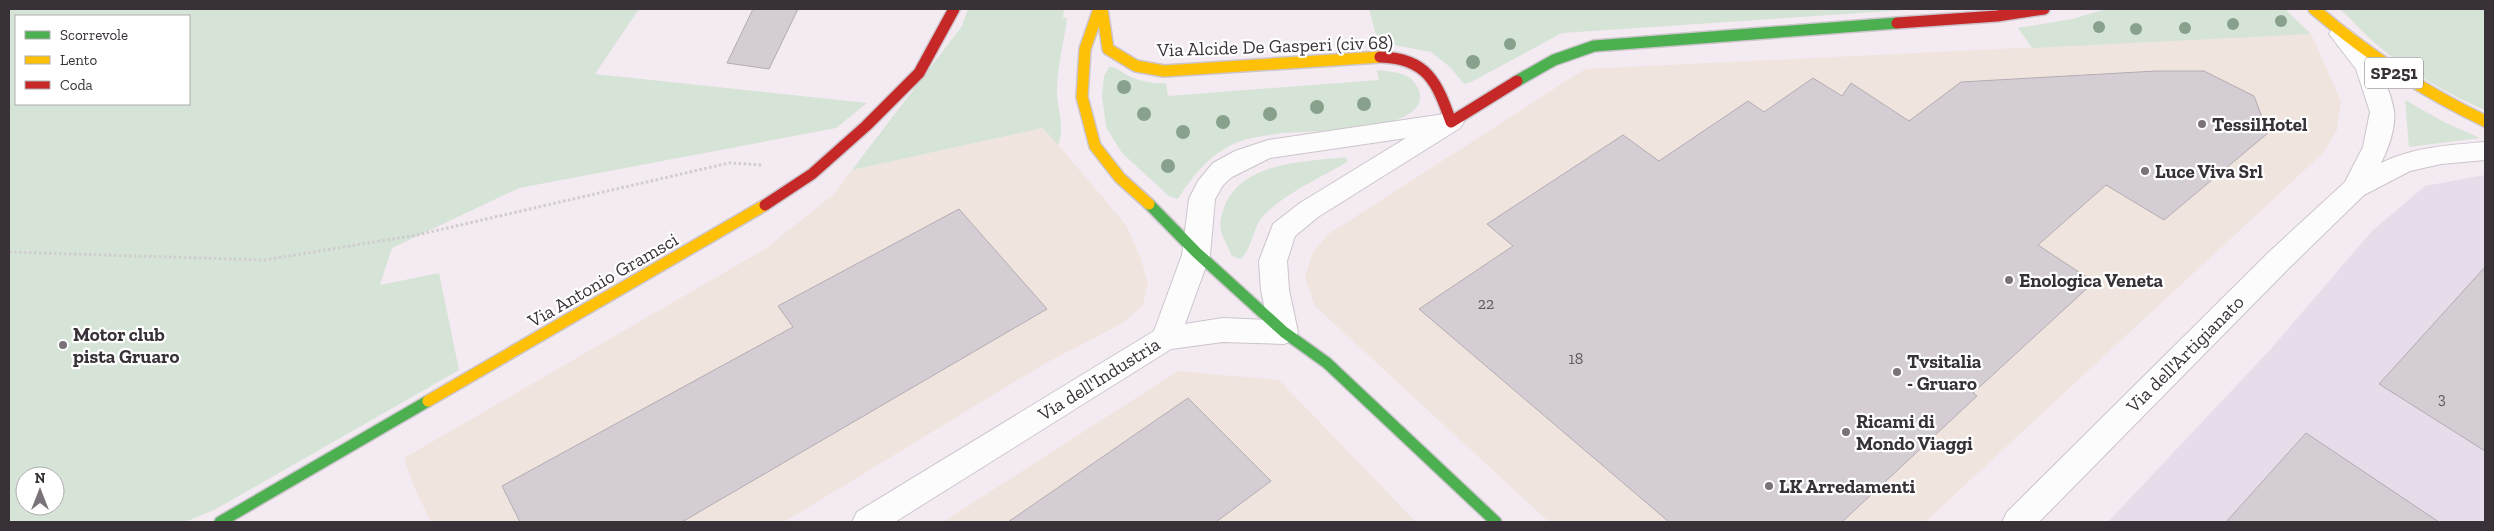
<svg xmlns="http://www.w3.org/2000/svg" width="2494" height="531" font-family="'Zilla Slab',serif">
<rect width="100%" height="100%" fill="#f3eaf2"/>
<path fill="#e7dcea" d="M2485,175V522H2108L2269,351L2372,231L2425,186Z"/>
<g fill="#f0e5de">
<path d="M2311,34L2341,101L2337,130L2322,154L1925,522H1549L1315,306L1305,278L1312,254L1327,235L1585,69Z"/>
<path d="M1044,128L1126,225L1140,256L1148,283L1143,305L1123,323L1044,364L784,522H431L414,487L404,458L765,249L834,194L852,170Z"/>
<path d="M1178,371L1279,380L1416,522H943Z"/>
</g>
<g fill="#d5e4d6" fill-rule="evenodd">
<path d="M9,9H639L595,74L867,103L836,128L519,188L392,248L380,285L439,273L459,370L214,510L185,522H9ZM16,16H189V104H16ZM25,476H55V506H25Z"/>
<path d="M968,9H1064L1063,18H1067C1064,43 1056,70 1057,95C1058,111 1065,129 1058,145L1043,128L852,170L962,26Z"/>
<path d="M1369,9H1920L1562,33L1471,82L1464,84L1450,67L1431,52L1378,42Z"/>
<path d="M2106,9H2285L2311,34L2032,48L2018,28L2072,19Z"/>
<path d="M2340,9L2485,10V110C2449,95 2413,74 2382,49C2367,37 2354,22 2340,9Z"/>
<path d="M1109,67C1117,66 1123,74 1131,77C1142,82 1155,84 1166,83L1168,96L1379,80L1377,70C1388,71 1400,72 1410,78C1415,82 1421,91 1420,98C1418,134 1302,130 1275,134C1263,136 1249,138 1238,142C1210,154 1194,174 1178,199L1169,196L1122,153L1106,127L1102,96L1104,76Z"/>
<path d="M2405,100L2444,122L2480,138L2409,147Z"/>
<path d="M1346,157L1347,162C1322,177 1284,194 1264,215C1252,227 1253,249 1240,259L1232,256C1229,248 1223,239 1221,231C1219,223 1222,212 1225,205C1244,161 1306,162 1346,157Z"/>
</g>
<g fill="#d5cdd4" stroke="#b3acb2">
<path d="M753,9H798L769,69L727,63Z"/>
<path d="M2156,71H2204L2254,96L2268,133L2164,220L2106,185L2038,245L2094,282L1973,393L1977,396L1842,522H1669L1419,309L1513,246L1487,224L1623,135L1659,161L1748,101L1764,112L1813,78L1842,96L1851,83L1909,121L1961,82Z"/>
<path d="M959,209L1047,309L682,522H520L502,486L793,327L778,306Z"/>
<path d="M2485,267V451L2379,384Z"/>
<path d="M1188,398L1271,481L1216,522H1008Z"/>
<path d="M2306,433L2439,522H2226Z"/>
</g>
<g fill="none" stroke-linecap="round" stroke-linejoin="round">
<g stroke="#ccc5cc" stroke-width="2">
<g id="street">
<path d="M2341,26C2365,33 2391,87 2394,111C2396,128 2388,149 2381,163C2413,147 2450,145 2485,142V160L2441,164L2410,171L2364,195L2289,268L2039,522H2002L2007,512L2269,252L2345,182L2363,147L2370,112L2356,69L2329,34L2333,28Z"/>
<path d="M1451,113L1460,116L1464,122L1460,128L1318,217L1295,236L1287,261L1289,290L1298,332L1294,340L1284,344L1223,342L1171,349L895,522H852L857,512L1154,331L1182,255L1189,199L1198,181L1213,163L1235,151L1268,140ZM1406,138L1300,203L1273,224L1259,261L1261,290L1267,320L1223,318L1185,324L1210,255L1215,199L1223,185L1232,177L1270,158Z"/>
</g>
</g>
<g stroke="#ccc5cc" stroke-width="14">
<g id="fast">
<path d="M1517,81L1554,60L1594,46L1897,23"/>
<path d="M1149,204L1197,253L1284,332L1327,363L1496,522"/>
<path d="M220,522L428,401"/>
</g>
</g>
<g stroke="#ccc5cc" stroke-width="14">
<g id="slow">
<path d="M1099,9L1085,49L1082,97L1095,146L1120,178L1149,204"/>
<path d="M1102,9L1108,49L1136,66L1164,71L1380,57"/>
<path d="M2314,9C2367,54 2422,91 2485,121"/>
<path d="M428,401L765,205"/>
</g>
</g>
<g stroke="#ccc5cc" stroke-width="14">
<g id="jam">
<path d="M1897,23L1997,16L2044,9"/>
<path d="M1380,57C1427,58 1437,82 1451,122L1517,81"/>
<path d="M765,205L812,174L866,126L919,73L954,9"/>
</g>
</g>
<path stroke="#d0cdd0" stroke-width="3" stroke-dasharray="2.5 2.5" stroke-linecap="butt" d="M9,252L264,260L417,235L729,163L763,165"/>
<use href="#street" fill="#fdfcfd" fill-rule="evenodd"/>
<use href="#fast" stroke="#4caf50" stroke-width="11"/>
<use href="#slow" stroke="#ffc107" stroke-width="11"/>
<use href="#jam" stroke="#c62828" stroke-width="11"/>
</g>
<g fill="#88a18c">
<circle cx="2281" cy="21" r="6"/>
<circle cx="2233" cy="24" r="6"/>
<circle cx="2099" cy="27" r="6"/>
<circle cx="2185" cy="28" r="6"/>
<circle cx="2136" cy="29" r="6"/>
<circle cx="1510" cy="44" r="6"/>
<circle cx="1473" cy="62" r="7"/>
<circle cx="1124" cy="87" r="7"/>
<circle cx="1364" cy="104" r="7"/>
<circle cx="1317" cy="107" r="7"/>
<circle cx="1144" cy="114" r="7"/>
<circle cx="1270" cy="114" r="7"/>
<circle cx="1223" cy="122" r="7"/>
<circle cx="1183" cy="132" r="7"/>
<circle cx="1168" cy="166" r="7"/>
</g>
<g fill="#797279" stroke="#fff" stroke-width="2">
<circle cx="2202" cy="124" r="5"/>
<circle cx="2145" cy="171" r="5"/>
<circle cx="2009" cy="280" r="5"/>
<circle cx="63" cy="345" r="5"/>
<circle cx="1897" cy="372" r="5"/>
<circle cx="1846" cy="432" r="5"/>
<circle cx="1769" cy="486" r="5"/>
</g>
<g text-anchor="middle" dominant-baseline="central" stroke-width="4.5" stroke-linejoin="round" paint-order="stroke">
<g font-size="16" fill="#5f595f">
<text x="1486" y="303">22</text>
<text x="1576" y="358">18</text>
<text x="2442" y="398">3</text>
</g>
<rect fill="#fff" stroke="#747074" stroke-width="1" x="2365" y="57.5" width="58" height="31" rx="4"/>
<g font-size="18" font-weight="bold" fill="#383238">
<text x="2394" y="73">SP251</text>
</g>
<g font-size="19" fill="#383238" stroke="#fff">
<text transform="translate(1275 46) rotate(-2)">Via Alcide De Gasperi (civ 68)</text>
<text transform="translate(603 280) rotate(-30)">Via Antonio Gramsci</text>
<text transform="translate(2185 354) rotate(-45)">Via dell'Artigianato</text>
<text transform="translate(1099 379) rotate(-32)">Via dell'Industria</text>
</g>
<g font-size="19" font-weight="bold" fill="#383238" stroke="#fff" text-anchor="start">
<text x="2212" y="124">TessilHotel</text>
<text x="2155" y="171">Luce Viva Srl</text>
<text x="2019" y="280">Enologica Veneta</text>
<text x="73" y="334">Motor club<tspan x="73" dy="22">pista Gruaro</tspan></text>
<text x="1907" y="361">Tvsitalia<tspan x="1907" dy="22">- Gruaro</tspan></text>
<text x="1856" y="421">Ricami di<tspan x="1856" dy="22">Mondo Viaggi</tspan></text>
<text x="1779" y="486">LK Arredamenti</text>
</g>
</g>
<rect width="2494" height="531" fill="none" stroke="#383238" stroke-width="20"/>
<rect x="15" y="15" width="175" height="90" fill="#ffffff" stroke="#afadaf"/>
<rect x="25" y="31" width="25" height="8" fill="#4caf50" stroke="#afadaf"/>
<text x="60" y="40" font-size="15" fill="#383238">Scorrevole</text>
<rect x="25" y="56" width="25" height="8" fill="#ffc107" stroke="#afadaf"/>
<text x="60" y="65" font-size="15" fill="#383238">Lento</text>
<rect x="25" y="81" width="25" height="8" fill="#c62828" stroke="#afadaf"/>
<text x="60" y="90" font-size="15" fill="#383238">Coda</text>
<g transform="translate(40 491)"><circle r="24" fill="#ffffff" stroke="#afadaf"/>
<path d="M0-4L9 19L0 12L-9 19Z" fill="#797279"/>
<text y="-8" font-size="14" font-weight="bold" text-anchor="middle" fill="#383238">N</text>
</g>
</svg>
